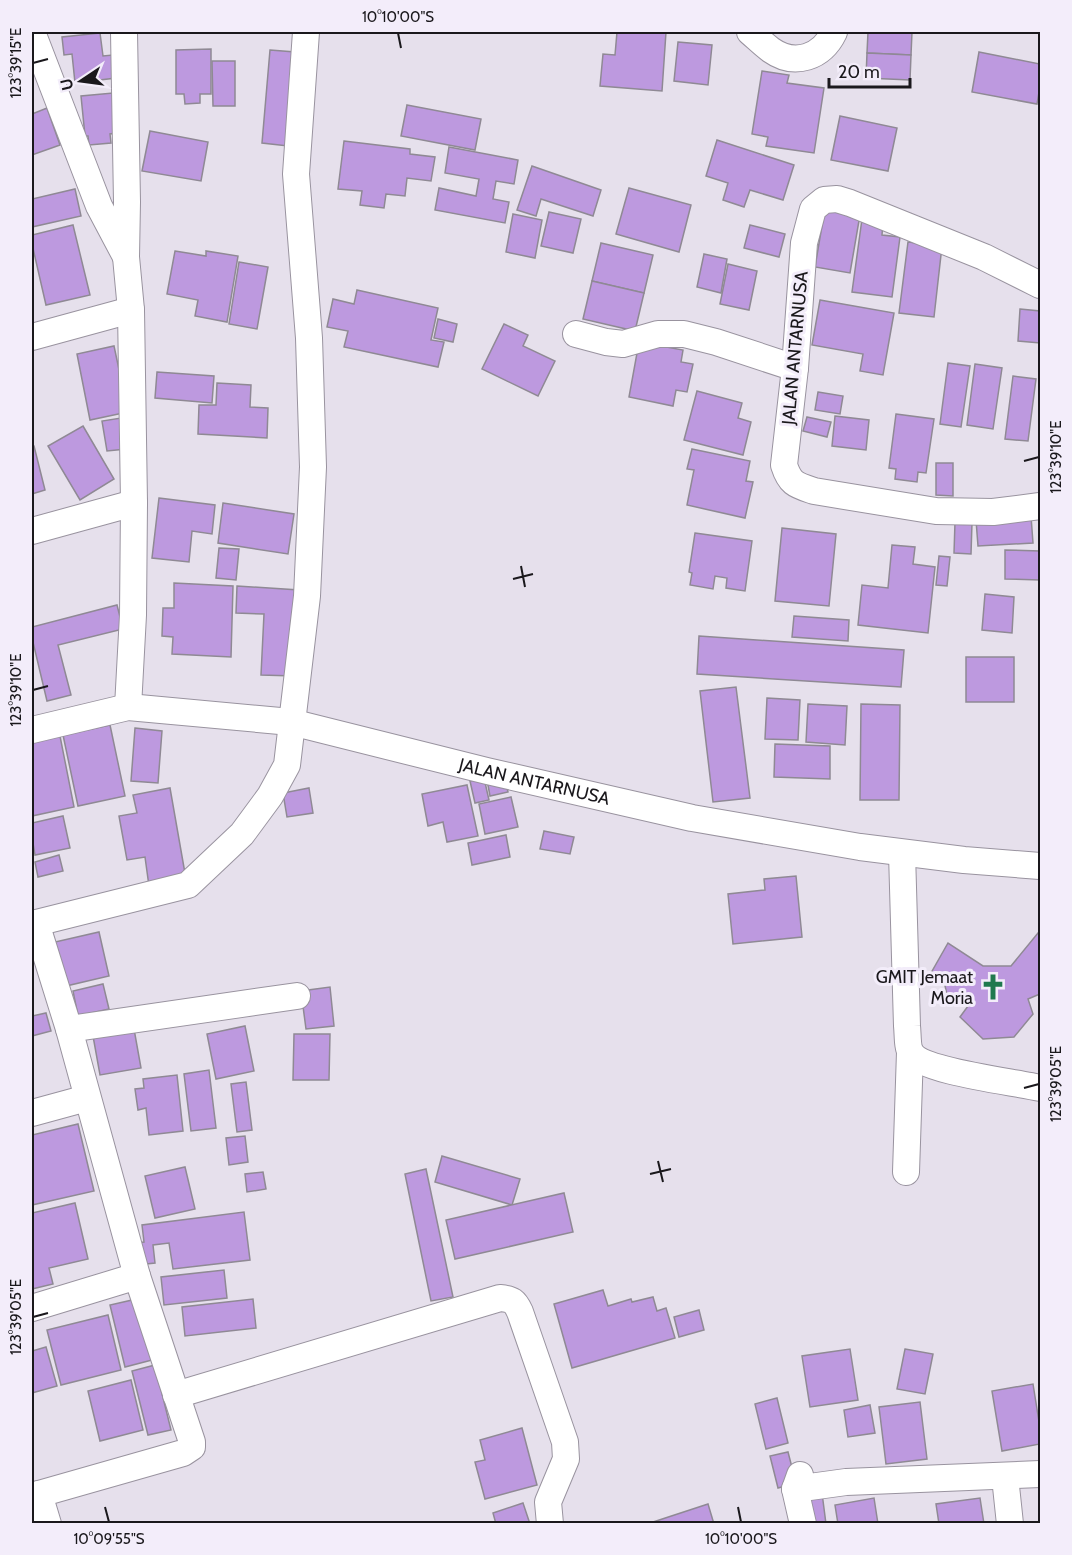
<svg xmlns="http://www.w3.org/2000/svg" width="1072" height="1555" font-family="Cabin,sans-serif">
<rect width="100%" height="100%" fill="#e6e0ec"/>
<g fill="#bd99df" stroke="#8f8994" stroke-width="1.5">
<path d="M617,32H666L662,91L600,86L603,54L615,55Z"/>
<path d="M868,32H912L911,55L867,53Z"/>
<path d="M100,33L103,56L113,55L116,78L75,83L72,54L64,55L62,37Z"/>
<path d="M678,42L712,45L708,85L674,81Z"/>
<path d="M211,49V94H200V103L185,104L184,94H176V50Z"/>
<path d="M270,50L295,52L288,146L262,143Z"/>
<path d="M979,52L1040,64V86L1037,104L972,92Z"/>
<path d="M867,53L911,55L910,80L866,78Z"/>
<path d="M212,61H235V106H213Z"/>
<path d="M762,71L789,75L787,83L824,88L814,153L766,146L768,137L752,134Z"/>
<path d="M113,93L117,133L110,134L111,143L89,145L88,136H85L81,96Z"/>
<path d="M407,105L481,119L475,150L401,136Z"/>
<path d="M47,108L60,145L32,155V114Z"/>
<path d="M840,116L897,128L888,171L831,160Z"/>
<path d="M150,131L208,142L201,181L142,171Z"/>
<path d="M717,140L794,165L783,200L750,190L744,207L723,200L728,183L706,176Z"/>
<path d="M344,141L410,149V154L435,157L431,181L407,178L405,196L386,194L384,208L360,205L362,191L338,189Z"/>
<path d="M449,147L518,160L514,184L496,181L493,199L509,202L505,223L435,210L439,188L476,196L479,179L445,173Z"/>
<path d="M532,166L601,190L593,216L541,199L536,216L517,210Z"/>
<path d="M629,188L691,205L679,252L616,234Z"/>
<path d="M75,189L81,216L32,227V199Z"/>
<path d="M826,202L861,209L850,273L815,267Z"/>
<path d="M549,212L581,219L573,253L541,246Z"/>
<path d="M513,214L542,220L535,258L506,252Z"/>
<path d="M862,219L883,222L882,235L900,237L892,297L852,292Z"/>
<path d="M73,225L90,295L46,305L32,244V235Z"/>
<path d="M750,225L785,234L779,257L744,248Z"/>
<path d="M908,242L942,246L934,317L899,313Z"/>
<path d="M601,243L653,255L644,293L592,281Z"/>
<path d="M175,251L206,256V251L238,256L227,322L195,316L198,300L167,294Z"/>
<path d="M704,254L727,259L721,293L697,287Z"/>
<path d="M239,262L268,267L257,329L229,324Z"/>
<path d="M728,264L757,271L749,310L720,304Z"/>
<path d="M592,281L644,293L635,331L583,319Z"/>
<path d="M357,290L438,308L431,340L444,342L438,367L344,347L348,331L327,327L333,299L354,304Z"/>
<path d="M820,300L894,313L883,375L860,371L863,354L812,345Z"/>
<path d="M1020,309L1040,311V343L1018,341Z"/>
<path d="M438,319L457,324L453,342L434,338Z"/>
<path d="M504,324L528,335L523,346L555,361L538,396L482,369Z"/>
<path d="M639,342L683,350L681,362L693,364L687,392L676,390L673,406L629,397Z"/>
<path d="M114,346L128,412L90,420L77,354Z"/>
<path d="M948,363L970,366L961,427L940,424Z"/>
<path d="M975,364L1002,368L993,429L967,425Z"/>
<path d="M157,372L214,376L212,403L155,398Z"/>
<path d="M1013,376L1036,379L1028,441L1005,439Z"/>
<path d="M217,383L251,385L250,407L268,408L267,438L198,434L199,405H216Z"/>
<path d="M697,391L742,403L738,418L751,422L743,455L684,440Z"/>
<path d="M818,392L843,396L840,414L815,410Z"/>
<path d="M896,414L934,419L926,473L918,472L917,482L895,479L896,469L889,468Z"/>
<path d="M835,416L869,420L866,450L832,446Z"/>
<path d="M807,417L831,422L827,437L803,431Z"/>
<path d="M121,418L126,449L107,451L102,421Z"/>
<path d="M83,426L114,479L80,500L48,446Z"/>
<path d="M32,446H34L45,490L32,494Z"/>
<path d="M692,449L750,461L746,481L753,482L745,518L687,505L694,470L687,469Z"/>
<path d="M936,463H953V496L936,495Z"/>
<path d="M159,498L215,505L212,534L192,531L189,562L152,558Z"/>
<path d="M223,503L294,514L288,554L218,543Z"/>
<path d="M1031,516L1033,543L978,546L976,520Z"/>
<path d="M955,522L972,523L971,554L954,553Z"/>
<path d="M782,528L836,534L829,606L775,601Z"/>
<path d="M695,533L752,541L745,591L726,588L727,578L715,576L713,589L690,585L692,573L689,572Z"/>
<path d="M892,545L915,547L913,564L935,567L928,633L858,625L862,585L888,588Z"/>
<path d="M219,548L239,549L236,580L216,578Z"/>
<path d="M1005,550L1040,551V580L1005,579Z"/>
<path d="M939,556L950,557L947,586L936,585Z"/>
<path d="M174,583L233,586L231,657L172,654L173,637L162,636L163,608H174Z"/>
<path d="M237,586L299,590L294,676L261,675L264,614L236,613Z"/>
<path d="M985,594L1014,597L1012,633L982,630Z"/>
<path d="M117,605L123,629L58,645L71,695L47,701L32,638V627Z"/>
<path d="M794,616L849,620L848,641L792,637Z"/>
<path d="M699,636L904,650L901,687L697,674Z"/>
<rect x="966" y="657" width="48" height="45"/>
<path d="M736,687L750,798L713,802L700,691Z"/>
<path d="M767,698L800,700L798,740L765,739Z"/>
<path d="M808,704L847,706L845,745L806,742Z"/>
<path d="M861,704L900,705L899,800H860Z"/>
<path d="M110,725L125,796L78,806L63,735Z"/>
<path d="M135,728L162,731L158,783L131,781Z"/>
<path d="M59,731L74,807L32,816V737Z"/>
<path d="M775,744L830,746V779L774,777Z"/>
<path d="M504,776L508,792L490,796L487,780Z"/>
<path d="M484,778L489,800L475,803L470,781Z"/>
<path d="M467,785L478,836L447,842L443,822L428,826L422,794Z"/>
<path d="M170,788L186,879L149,886L145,857L127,860L119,816L137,813L133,795Z"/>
<path d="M309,788L313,813L287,817L283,793Z"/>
<path d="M511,797L518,827L485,834L479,804Z"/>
<path d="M63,816L70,848L35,855L32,837V823Z"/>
<path d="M544,831L574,837L570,854L540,849Z"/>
<path d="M506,835L510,857L472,865L468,843Z"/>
<path d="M59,855L63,871L38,877L35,862Z"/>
<path d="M796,876L802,937L733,944L728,894L765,890L764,879Z"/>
<path d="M99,932L109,976L66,986L55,942Z"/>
<path d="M1038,933L1040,936V994L1028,999L1033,1014L1014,1037L983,1039L960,1017L971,1002L947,995L944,981L931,973L948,943L983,966H1011Z"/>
<path d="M103,984L109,1009L78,1016L73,991Z"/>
<path d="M330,987L334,1026L306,1029L301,991Z"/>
<path d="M46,1013L51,1031L32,1036V1016Z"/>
<path d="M245,1026L254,1071L216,1079L207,1034Z"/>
<path d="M134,1029L141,1068L100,1075L93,1036Z"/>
<path d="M294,1034H330L329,1080H293Z"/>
<path d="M209,1070L216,1128L191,1131L184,1074Z"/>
<path d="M177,1075L183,1131L149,1135L146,1108L138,1110L135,1089L144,1088L143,1079Z"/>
<path d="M246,1082L252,1130L237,1132L231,1084Z"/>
<path d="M78,1124L94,1191L32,1205V1135Z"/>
<path d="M245,1136L248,1162L229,1165L226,1138Z"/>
<path d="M442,1156L520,1179L512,1205L435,1182Z"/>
<path d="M185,1167L195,1209L155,1218L145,1176Z"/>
<path d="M426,1169L453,1297L431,1301L405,1174Z"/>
<path d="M263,1172L266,1189L247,1192L245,1174Z"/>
<path d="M564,1193L573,1232L455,1259L446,1220Z"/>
<path d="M75,1203L88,1259L49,1268L53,1284L32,1289V1213Z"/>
<path d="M244,1212L250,1260L173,1269L169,1243L153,1245L155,1263L137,1265L135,1243L144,1242L142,1225Z"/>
<path d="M224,1270L227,1298L164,1305L161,1277Z"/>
<path d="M603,1290L608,1306L631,1299L632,1302L653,1297L657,1311L666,1308L675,1338L572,1368L554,1304Z"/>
<path d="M141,1298L156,1359L125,1367L110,1305Z"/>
<path d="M253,1299L256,1328L185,1336L182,1307Z"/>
<path d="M699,1310L704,1330L679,1337L674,1317Z"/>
<path d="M108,1315L121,1370L61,1385L47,1330Z"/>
<path d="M46,1347L57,1386L32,1393V1351Z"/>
<path d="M850,1349L858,1400L810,1407L802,1356Z"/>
<path d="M905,1349L933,1354L925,1394L897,1389Z"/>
<path d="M155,1365L171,1430L148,1435L132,1371Z"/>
<path d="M131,1380L143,1430L100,1441L88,1391Z"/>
<path d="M1033,1384L1040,1428V1444L1002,1451L992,1391Z"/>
<path d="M777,1398L788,1443L766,1449L755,1404Z"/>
<path d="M920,1402L927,1459L886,1464L879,1407Z"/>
<path d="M870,1405L875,1433L848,1437L844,1410Z"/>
<path d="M522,1428L537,1485L485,1499L475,1462L485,1460L480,1440Z"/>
<path d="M788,1452L796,1483L778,1488L770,1456Z"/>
<path d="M822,1493L826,1524H810L806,1496Z"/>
<path d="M874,1498L878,1524H838L835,1505Z"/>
<path d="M980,1498L984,1524H939L936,1504Z"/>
<path d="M523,1503L530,1524H496L493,1513Z"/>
<path d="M708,1504L714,1524H647Z"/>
</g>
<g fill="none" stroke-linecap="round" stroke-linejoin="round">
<g stroke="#99939f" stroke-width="28">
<g id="minor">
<path d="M32,32L99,206L125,255"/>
<path d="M124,32L127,202L126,257L131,310L134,503L133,615L128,707"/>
<path d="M750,32C757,38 764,45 771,50C795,67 822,57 834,32"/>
<path d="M1040,285L984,257L850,203L837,199L824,200L813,209L804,243L795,368L784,465C790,484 796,485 814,491L936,511L993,512L1040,506"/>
<path d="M576,334L606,342L623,344L658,334H684L716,342L795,368"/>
<path d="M32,337L131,310"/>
<path d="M32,531L134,503"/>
<path id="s1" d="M32,730L128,707L291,722L487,771L692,818L860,847L964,860L1040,866"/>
<path d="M902,853L907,1026C908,1034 907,1047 911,1053C923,1072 1016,1082 1040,1088"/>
<path d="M32,924L188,885L242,834L270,796L287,765L307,596L313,467L309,338L296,174L306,32"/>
<path d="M69,1029L297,996"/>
<path d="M32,1113L87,1098"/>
<path d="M906,1172L910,1052"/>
<path d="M32,1308L137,1276L69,1029L36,923"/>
<path d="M176,1395L500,1298C512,1299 515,1301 520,1312L565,1442L566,1459L548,1502L550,1524"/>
<path d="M800,1475L795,1489L846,1482L1040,1474"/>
<path d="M1005,1477L1010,1524"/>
<path d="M795,1489L803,1524"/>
<path d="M39,1494L48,1524"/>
<path d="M32,1496L183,1453L192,1447V1442L137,1276"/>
</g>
</g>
<use href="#minor" stroke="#fff" stroke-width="26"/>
</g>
<path fill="none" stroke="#1a181c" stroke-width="2" d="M398,33L401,48M33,63L48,59M1024,461L1039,457M521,566L525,587M513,579L533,574M33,690L48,686M1024,1088L1039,1084M658,1161L663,1182M650,1174L671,1169M33,1317L48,1313M105,1507L109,1522M738,1507L741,1522"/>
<defs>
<g id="church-bare" transform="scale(2.07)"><path d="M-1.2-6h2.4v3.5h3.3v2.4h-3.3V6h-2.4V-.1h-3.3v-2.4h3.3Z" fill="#1f794e" stroke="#f3edfa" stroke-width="2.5" paint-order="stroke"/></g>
</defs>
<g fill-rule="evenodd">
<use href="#church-bare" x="993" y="987"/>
</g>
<g text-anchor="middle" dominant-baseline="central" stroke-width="6" stroke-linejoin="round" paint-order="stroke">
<g font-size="18" fill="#1a181c" stroke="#f3edfa">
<text transform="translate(795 348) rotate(-85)">JALAN ANTARNUSA</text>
<text stroke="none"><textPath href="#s1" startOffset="513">JALAN ANTARNUSA</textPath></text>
</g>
<g font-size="18" fill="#1a181c" stroke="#f3edfa" text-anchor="end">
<text x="973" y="977">GMIT Jemaat<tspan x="973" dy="21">Moria</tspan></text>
</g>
</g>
<rect width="1072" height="1555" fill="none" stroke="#f3edfa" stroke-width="66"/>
<g transform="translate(81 81) rotate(257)" stroke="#f3edfa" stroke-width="4.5" paint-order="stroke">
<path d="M0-4.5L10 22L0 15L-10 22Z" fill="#1a181c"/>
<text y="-9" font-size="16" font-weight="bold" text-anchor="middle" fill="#1a181c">U</text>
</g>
<path d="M829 78v9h81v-9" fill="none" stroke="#1a181c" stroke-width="3"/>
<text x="838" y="78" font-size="18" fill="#1a181c" stroke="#f3edfa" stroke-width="4.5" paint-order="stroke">20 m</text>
<rect x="33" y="33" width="1006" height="1489" fill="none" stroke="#1a181c" stroke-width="2"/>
<g font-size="15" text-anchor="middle" fill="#1a181c">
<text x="398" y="22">10°10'00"S</text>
<text transform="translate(16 63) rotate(-90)" y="5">123°39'15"E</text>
<text transform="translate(1056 457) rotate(-90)" y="5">123°39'10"E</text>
<text transform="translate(16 690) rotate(-90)" y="5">123°39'10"E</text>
<text transform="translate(1056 1084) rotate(-90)" y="5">123°39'05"E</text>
<text transform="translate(16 1317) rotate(-90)" y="5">123°39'05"E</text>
<text x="109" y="1544">10°09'55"S</text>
<text x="741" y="1544">10°10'00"S</text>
</g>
</svg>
